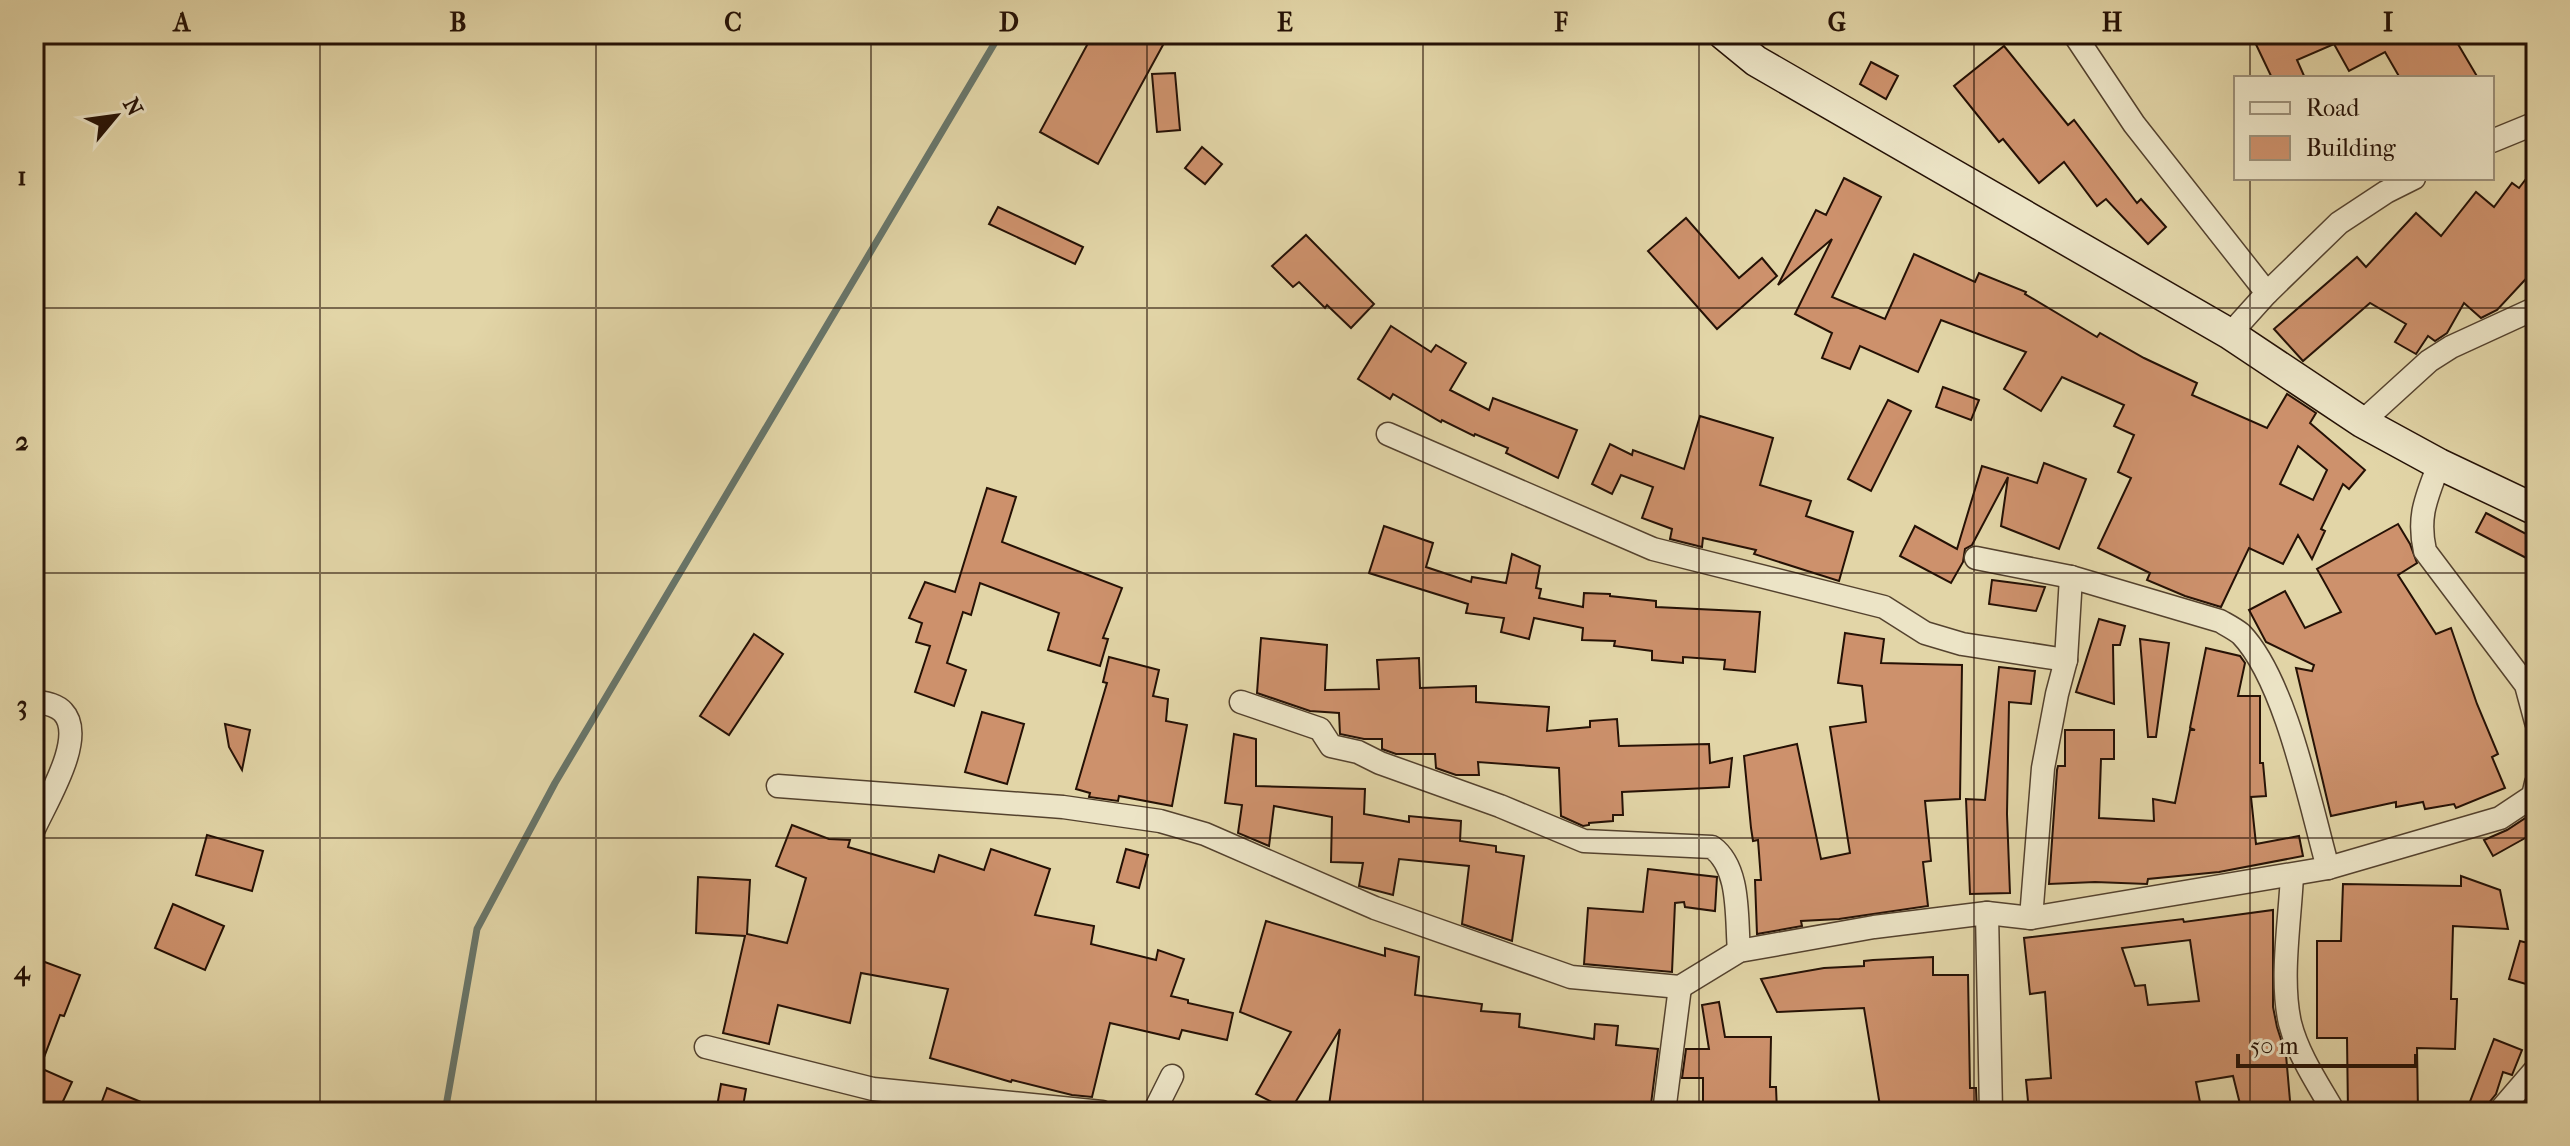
<svg xmlns="http://www.w3.org/2000/svg" width="2570" height="1146" font-family="'IM FELL French Canon',serif">
<rect width="100%" height="100%" fill="#e2d5a7"/>
<filter id="stains"><feTurbulence type="fractalNoise" baseFrequency=".0025" numOctaves="4"/><feColorMatrix values="0 0 0 0 .2 0 0 0 0 .09 0 0 0 0 .02 0 0 0 .5 -.17"/></filter>
<radialGradient id="worn" r=".72"><stop offset=".6" stop-color="#630" stop-opacity="0"/><stop offset="1" stop-color="#630" stop-opacity=".3"/></radialGradient>
<g fill="none" stroke-linecap="round" stroke-linejoin="round">
<path stroke="#687569" stroke-width="7" d="M445,1112L477,929L555,783L1000,34"/>
</g>
<g fill="#cd916c" stroke="#251105" stroke-width="2" fill-rule="evenodd">
<path d="M1093,34H1169L1098,164L1040,132Z"/>
<path d="M2251,34H2452L2478,78H2400L2385,52L2349,71L2334,44L2297,60L2305,78H2272Z"/>
<path d="M2004,46L2068,125L2074,120L2137,203L2141,199L2166,227L2148,244L2106,199L2097,206L2064,162L2039,183L2003,139L1999,142L1954,86Z"/>
<path d="M1871,62L1898,76L1886,99L1860,84Z"/>
<path d="M1175,73L1180,130L1157,132L1152,74Z"/>
<path d="M1202,147L1222,164L1205,184L1185,168Z"/>
<path d="M2536,166V268L2497,310L2481,318L2464,303L2447,333L2435,341L2428,336L2416,354L2395,342L2406,324L2370,303L2303,361L2274,329L2357,257L2366,267L2416,213L2441,236L2476,192L2494,207L2512,183L2519,188Z"/>
<path d="M1844,178L1881,197L1832,297L1885,319L1914,254L1975,282L1979,273L2026,292L2025,294L2097,337L2100,333L2144,358L2197,383L2192,395L2267,428L2287,394L2316,413L2310,423L2365,470L2349,489L2343,484L2321,529L2325,531L2312,559L2298,535L2283,564L2249,548L2221,607L2185,596L2147,580L2150,573L2098,548L2131,478L2118,472L2134,435L2114,426L2124,405L2062,377L2041,411L2004,389L2026,352L1941,320L1918,372L1860,346L1850,369L1822,358L1832,333L1795,314L1832,239L1778,285L1816,210L1826,215ZM2298,446L2327,470L2313,500L2280,484Z"/>
<path d="M998,207L1083,247L1075,264L989,224Z"/>
<path d="M1686,218L1739,278L1762,258L1777,276L1717,329L1648,251Z"/>
<path d="M1306,235L1374,304L1351,328L1327,305L1325,308L1299,282L1293,287L1272,266Z"/>
<path d="M1391,326L1431,352L1436,345L1466,363L1450,390L1489,410L1493,398L1577,430L1558,478L1506,453L1508,448L1475,434L1474,436L1442,420L1441,422L1393,394L1390,399L1358,379Z"/>
<path d="M1943,387L1979,400L1971,420L1936,407Z"/>
<path d="M1888,400L1911,411L1871,491L1848,479Z"/>
<path d="M1700,416L1773,438L1760,485L1811,501L1806,516L1853,532L1839,581L1754,554L1756,550L1703,538L1702,547L1670,539L1672,529L1642,518L1653,487L1621,475L1612,494L1592,484L1610,444L1632,455L1633,450L1684,469Z"/>
<path d="M2044,463L2086,479L2059,549L2001,526L2008,477L1972,545L1965,549L1963,562L1951,583L1900,556L1915,526L1957,549L1982,466L2037,483Z"/>
<path d="M987,488L1016,497L1002,542L1122,588L1103,638L1108,639L1100,666L1048,650L1059,613L980,583L971,615L963,612L947,663L966,670L954,706L915,692L930,646L916,642L922,623L909,618L925,582L955,592Z"/>
<path d="M2486,513L2536,539V563L2476,532Z"/>
<path d="M2398,524L2410,544L2417,563L2398,575L2436,634L2451,628L2477,704L2498,754L2492,757L2505,788L2456,808L2454,804L2425,809L2423,802L2396,807V802L2331,816L2296,668L2312,671L2314,665L2266,642L2249,610L2285,591L2305,628L2341,612L2317,569Z"/>
<path d="M1384,526L1433,543L1426,567L1471,582L1472,577L1506,583L1512,554L1540,566L1536,588L1541,589L1539,598L1583,607L1584,593L1610,594V596L1656,601V607L1760,612L1755,672L1724,669L1725,660L1683,657V663L1652,660V651L1614,646L1615,641L1582,640L1583,628L1534,618L1529,639L1501,632L1504,618L1466,613L1468,604L1369,573Z"/>
<path d="M1992,580L2045,587L2036,611L1989,604Z"/>
<path d="M2099,619L2125,626L2120,645H2113L2114,704L2076,692Z"/>
<path d="M1845,633L1884,639L1881,663L1962,665L1960,799L1925,801L1931,861L1923,862L1928,906L1839,919L1801,921L1802,926L1757,934L1755,880H1761L1758,840L1753,841L1751,828L1744,756L1797,744L1821,859L1850,853L1830,727L1866,722L1862,686L1838,683Z"/>
<path d="M754,634L783,654L729,735L700,716Z"/>
<path d="M1261,638L1327,645L1325,690L1379,689L1377,660L1419,658L1420,688L1476,686V702L1549,707L1547,731L1590,727V721L1617,719L1619,746L1709,744L1710,763L1732,758L1729,787L1622,792L1623,815H1613V821L1589,823V825L1583,826L1561,816L1559,768L1478,762L1479,775H1456L1436,768L1435,754H1396L1382,749V739H1364L1340,734L1339,713L1310,711L1257,693Z"/>
<path d="M2140,639L2169,643L2156,737H2148Z"/>
<path d="M2206,648L2240,656L2245,663L2238,696H2260V763H2263L2266,796L2251,797L2256,844L2299,836L2303,856L2219,872L2148,879L2147,884L2095,882L2049,884L2057,770L2058,766H2065V730H2114V759H2101L2099,818L2154,821L2153,799L2175,803L2190,730H2195L2190,728Z"/>
<path d="M1109,657L1159,670L1153,696L1168,699L1166,721L1187,725L1172,806L1119,796L1118,801L1089,797L1090,793L1076,789L1107,683L1103,682Z"/>
<path d="M1999,667L2035,671L2031,704L2009,702L2007,814L2010,893L1970,894L1966,799L1985,800Z"/>
<path d="M982,712L1024,724L1007,784L965,772Z"/>
<path d="M225,724L250,730L242,770L229,747Z"/>
<path d="M1234,734L1256,739V786L1365,789L1364,814L1409,822V816L1461,821L1460,841L1496,846V852L1524,856L1512,941L1462,924L1469,866L1399,859L1393,895L1359,886L1363,863L1331,862L1332,817L1274,806L1269,846L1238,833L1242,805L1225,803Z"/>
<path d="M2527,817L2536,832L2493,856L2484,840L2507,830Z"/>
<path d="M792,825L829,839L850,840L848,847L934,872L939,855L984,870L991,849L1050,869L1035,915L1094,926L1091,944L1156,960L1158,950L1184,959L1171,996L1188,1000V1003L1233,1013L1227,1040L1182,1030L1179,1039L1110,1023L1092,1097L1072,1095L1012,1080L1011,1082L930,1058L948,989L861,973L850,1023L778,1005L769,1044L723,1033L745,936L696,933L698,877L750,880L747,934L787,943L806,878L776,866Z"/>
<path d="M207,835L263,851L252,891L196,875Z"/>
<path d="M1126,849L1148,855L1139,888L1117,882Z"/>
<path d="M1648,869L1717,877L1715,911L1685,907L1684,902L1675,903L1672,972L1584,964L1588,908L1643,912Z"/>
<path d="M2461,876L2500,890L2508,929L2453,926L2451,999H2457L2455,1049L2417,1048L2418,1112H2348L2347,1038H2317V941H2341L2343,884L2461,886Z"/>
<path d="M173,904L224,926L205,970L155,948Z"/>
<path d="M2273,910V1007L2277,1027L2286,1055L2291,1112H2242L2233,1076L2196,1082L2202,1112H2177L2176,1107L2137,1112H2029L2026,1080L2051,1078L2045,992L2030,994L2024,938L2183,919L2184,922ZM2190,940L2199,1001L2148,1005L2145,985L2135,986L2122,948Z"/>
<path d="M1266,921L1385,956V948L1419,957L1415,995L1482,1004L1481,1011L1520,1014L1519,1027L1594,1039L1595,1024L1618,1026L1616,1045L1658,1049L1650,1112H1328L1340,1029L1290,1111L1256,1094L1291,1032L1240,1012Z"/>
<path d="M2520,941L2536,945V987L2509,979Z"/>
<path d="M1933,957V975H1968L1970,1088H1976L1977,1112H1881L1864,1008L1777,1012L1761,979L1824,968L1864,966V961L1873,960Z"/>
<path d="M34,958L80,975L64,1016L60,1015L40,1068L72,1082L58,1112L34,1103Z"/>
<path d="M1719,1002L1725,1037H1771L1770,1087H1776L1777,1112H1703V1078H1682L1686,1049H1709L1702,1005Z"/>
<path d="M2494,1039L2522,1050L2512,1075L2503,1072L2496,1094L2488,1104L2485,1112H2466Z"/>
<path d="M721,1084L746,1089L742,1112H716Z"/>
<path d="M107,1088L163,1111V1112H98Z"/>
</g>
<g fill="none" stroke-linecap="round" stroke-linejoin="round">
<g stroke="#54422e" stroke-width="25">
<g id="street">
<path d="M2074,34L2134,124L2267,293L2230,334"/>
<path d="M2492,141L2536,123"/>
<path d="M2267,293L2339,223L2386,192L2414,178"/>
<path d="M2362,422L2429,361L2451,347L2536,308"/>
<path d="M1388,434L1653,549L1884,607L1925,633L1962,644L2066,660"/>
<path d="M2439,464C2427,497 2417,515 2425,551L2526,685L2536,722"/>
<path d="M1976,558L2071,577L2220,621C2227,625 2235,629 2241,634C2286,681 2310,804 2328,868"/>
<path d="M34,701C44,703 56,704 63,712C87,737 46,802 34,829"/>
<path d="M1241,702L1320,729L1331,746L1358,752L1380,763L1500,806L1584,841L1712,847C1741,868 1736,918 1739,951"/>
<path d="M778,786L1063,807L1160,821L1205,834L1375,908L1571,977L1680,987L1739,951L1874,927L1987,913L2031,918L2328,868L2500,818L2533,796L2536,783"/>
<path d="M2292,875C2290,921 2280,979 2290,1023C2298,1055 2318,1084 2334,1112"/>
<path d="M1987,913L1991,1112"/>
<path d="M2031,918L2043,768L2057,694L2066,660L2071,577"/>
<path d="M706,1047L873,1089L1102,1112"/>
<path d="M1154,1112L1172,1076"/>
<path d="M1664,1112L1680,987"/>
<path d="M2499,1112L2536,1069"/>
</g>
</g>
<g stroke="#251105" stroke-width="33">
<path id="secondary" d="M1723,34L1756,61L2230,334L2362,422L2439,464L2536,510"/>
</g>
<use href="#street" stroke="#ece4c6" stroke-width="22"/>
<use href="#secondary" stroke="#ece4c6" stroke-width="30"/>
</g>
<path fill="none" stroke="#251105" stroke-width="2" stroke-opacity="0.55" d="M320,34V1112M596,34V1112M871,34V1112M1147,34V1112M1423,34V1112M1699,34V1112M1974,34V1112M2250,34V78M2250,178V1112M34,308H2536M34,573H2536M34,838H2536"/>
<rect width="2570" height="1146" fill="none" stroke="#e2d5a7" stroke-width="88"/>
<rect x="2234" y="76" width="260" height="104" fill="#ece4c6" stroke="#9c9079" stroke-width="2"/>
<rect x="2250" y="102" width="40" height="12" fill="#ece4c6" stroke="#9c9079" stroke-width="2"/>
<text x="2306" y="116" font-size="24" fill="#251105">Road</text>
<rect x="2250" y="136" width="40" height="24" fill="#cd916c" stroke="#9c9079" stroke-width="2"/>
<text x="2306" y="156" font-size="24" fill="#251105">Building</text>
<g transform="translate(116 116) rotate(61)" stroke="#ece4c6" stroke-width="6" paint-order="stroke">
<path d="M0-6L14 30L0 20L-14 30Z" fill="#251105"/>
<text y="-12" font-size="22" font-weight="bold" text-anchor="middle" fill="#251105">N</text>
</g>
<path d="M2238 1054v12h178v-12" fill="none" stroke="#251105" stroke-width="4"/>
<text x="2250" y="1054" font-size="24" fill="#251105" stroke="#ece4c6" stroke-width="6" paint-order="stroke">50 m</text>
<rect x="44" y="44" width="2482" height="1058" fill="none" stroke="#251105" stroke-width="3"/>
<g font-size="26" text-anchor="middle" font-weight="bold" fill="#251105">
<text x="182" y="31">A</text>
<text x="458" y="31">B</text>
<text x="733" y="31">C</text>
<text x="1009" y="31">D</text>
<text x="1285" y="31">E</text>
<text x="1561" y="31">F</text>
<text x="1837" y="31">G</text>
<text x="2112" y="31">H</text>
<text x="2388" y="31">I</text>
<text x="22" y="185">1</text>
<text x="22" y="450">2</text>
<text x="22" y="714">3</text>
<text x="22" y="979">4</text>
</g>
<rect width="100%" height="100%" filter="url(#stains)"/>
<rect width="100%" height="100%" fill="url(#worn)"/>
</svg>
